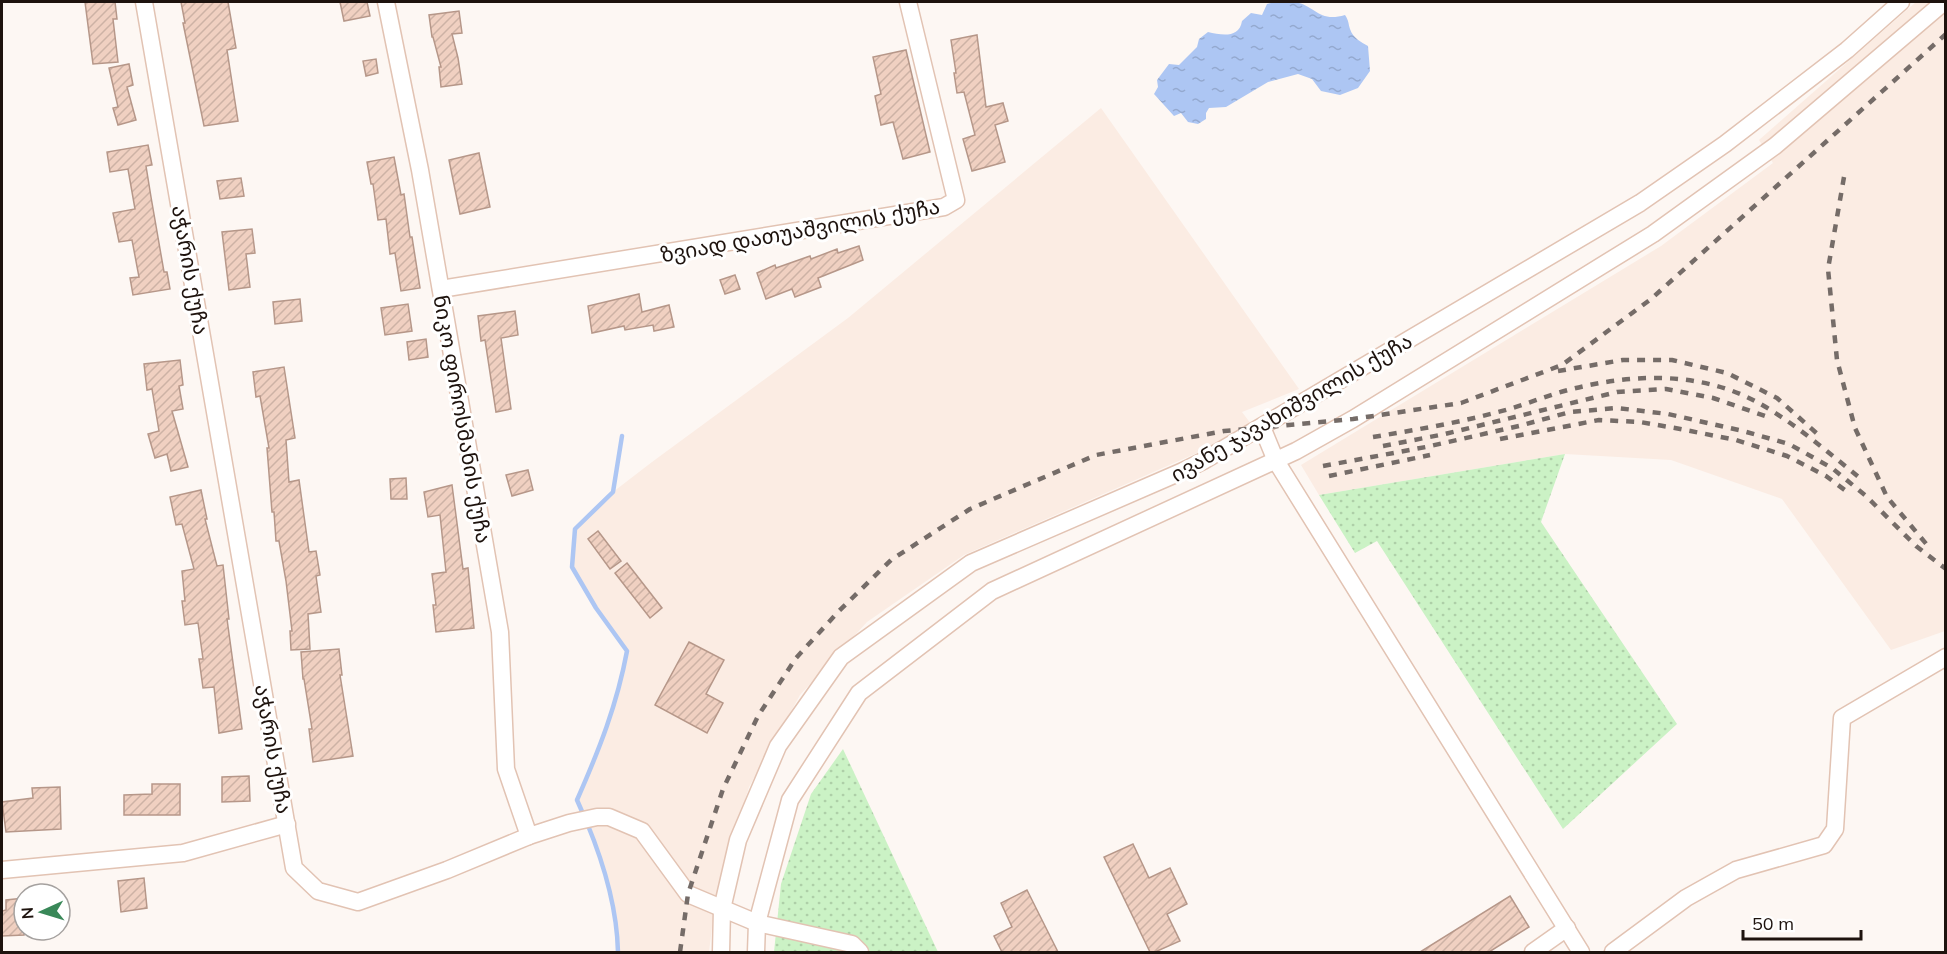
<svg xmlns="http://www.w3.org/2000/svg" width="1947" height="954" font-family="Mulish,'Noto Sans Georgian',sans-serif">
<defs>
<pattern id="green-dots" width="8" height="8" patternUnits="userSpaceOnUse" patternTransform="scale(1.5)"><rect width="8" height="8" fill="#cbf2c5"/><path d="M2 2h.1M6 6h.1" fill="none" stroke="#aecfa8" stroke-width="1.8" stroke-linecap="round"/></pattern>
<pattern id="water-ripples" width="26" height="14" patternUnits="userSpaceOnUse" patternTransform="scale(1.5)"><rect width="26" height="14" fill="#adc6f3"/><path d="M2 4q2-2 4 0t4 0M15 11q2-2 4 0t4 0" fill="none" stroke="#94a9cf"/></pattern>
<pattern id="building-hatch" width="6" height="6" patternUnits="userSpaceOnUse" patternTransform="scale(1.5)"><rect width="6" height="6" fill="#f0d0c1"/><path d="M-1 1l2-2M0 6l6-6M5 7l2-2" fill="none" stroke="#cdb2a5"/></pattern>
</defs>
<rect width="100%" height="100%" fill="#fdf7f3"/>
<g fill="#fbece3">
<path d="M1916,2H1945V631L1891,650L1782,499L1671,460L1565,454L1319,495L1301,465L1661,246L1773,163L1759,140Z"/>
<path d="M1101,108L1299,389L1242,412L1254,428L964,555L867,622L800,695L749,787L716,895L709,952H618L617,929L601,856L577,800L603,740L620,690L627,651L596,608L572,567L575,529L613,492L652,462L848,318Z"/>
</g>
<g fill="url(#green-dots)">
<path d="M1565,454L1541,522L1677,724L1563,829L1377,541L1355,553L1319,495Z"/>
<path d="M843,749L938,952H774L781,884L811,794Z"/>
</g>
<path fill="url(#water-ripples)" d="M1275,2C1281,2 1289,0 1295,2C1316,6 1319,23 1345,15C1349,21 1348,23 1350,29C1353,38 1361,42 1368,46L1370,71L1358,88L1340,95L1321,91L1312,79L1298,74L1268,82L1226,107L1209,108L1206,113V119L1198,124L1188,122L1181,113L1174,116L1154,94L1158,87L1157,80L1169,64L1179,65L1197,47L1199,39L1208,32C1221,35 1239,39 1242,21L1251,13L1262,15L1267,4Z"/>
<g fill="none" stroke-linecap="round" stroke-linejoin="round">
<g stroke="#adc6f3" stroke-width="4.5">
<path d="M584,816L577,800C599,750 617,705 627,651L596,608L572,567L575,529L613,492L622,436"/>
<path d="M587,823C604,864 617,908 618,952"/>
</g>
</g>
<g fill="url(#building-hatch)" stroke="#b69789" stroke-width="1.5">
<path d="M85,2H115L117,19H113L118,62L93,64Z"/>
<path d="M181,2H228L236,48L227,50L238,121L204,126L183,23H185Z"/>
<path d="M340,2H367L370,16L344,21Z"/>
<path d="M459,11L462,33L452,34L458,58L462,84L441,87L439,67H441L433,37H432L429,15Z"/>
<path d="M977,35L986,107L1003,103L1008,121L995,125L1005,162L972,171L963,139L975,135L964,92L957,93L954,73H956L951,40Z"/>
<path d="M906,50L930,152L903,159L893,122L881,125L875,96L881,94L873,57Z"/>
<path d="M376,59L378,73L366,76L363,61Z"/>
<path d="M129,64L133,85L127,87L136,120L118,125L113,108L118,107L109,68Z"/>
<path d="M148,145L152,165L146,166L151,197L164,272H167L170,289L133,295L130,278L139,277L132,240L119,242L113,213L135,209L128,169L110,172L107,152Z"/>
<path d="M479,153L490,207L460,214L449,160Z"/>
<path d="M394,157L401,195L404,194L410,237H412L420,288L401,291L395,253L390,254L386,219L378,220L373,184H371L367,162Z"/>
<path d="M241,178L244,196L220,199L217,181Z"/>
<path d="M252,229L255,253L246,254L250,287L229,290L222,232Z"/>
<path d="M859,246L863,260L818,278L821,287L795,297L792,289L766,299L757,273L775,265L776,268L810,256L811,259L837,249L838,253Z"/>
<path d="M735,275L740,289L725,294L720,280Z"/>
<path d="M639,294L642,312L669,305L674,327L654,331L653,325L625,330L624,326L592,333L588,306Z"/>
<path d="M300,299L302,321L275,324L273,302Z"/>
<path d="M408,304L412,331L385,335L381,308Z"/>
<path d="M515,311L518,335L501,338L511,409L496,412L485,340L481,341L478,316Z"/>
<path d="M426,339L428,357L409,360L407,342Z"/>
<path d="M180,360L183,385L179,386L183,409L172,411L188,467L171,471L167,454L155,458L148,434L159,431L152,389L147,390L144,364Z"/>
<path d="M284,367L295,438L286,440L289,482L299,480L309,552L316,551L320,575L316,576L321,612L308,614L310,649L291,650L290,631H292L286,581L279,541H276L274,512H272L267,448H269L260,396L256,397L253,372Z"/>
<path d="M528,470L533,490L512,496L506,475Z"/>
<path d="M406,478L407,499H391L390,479Z"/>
<path d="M452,485L463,569L468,568L474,628L436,632L433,605H436L432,574L446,572L440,515L428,517L424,492Z"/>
<path d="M201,490L207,519H205L217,566L223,565L229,619H227L242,729L219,733L214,687L203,688L199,659H203L198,623L185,625L182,601H185L182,571L194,569L182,524L176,525L170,497Z"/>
<path d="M598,531L621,561L610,569L588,539Z"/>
<path d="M627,563L662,608L650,618L615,573Z"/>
<path d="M689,642L724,660L706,694L723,703L707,733L655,705Z"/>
<path d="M339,649L342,675H340L353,756L313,762L309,729H312L304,679H303L301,652Z"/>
<path d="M249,776L250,801L222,802V777Z"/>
<path d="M152,784H180V815H124V795L152,794Z"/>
<path d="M60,787L61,829L6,832L2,802L33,798L32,788Z"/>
<path d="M1133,844L1149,878L1170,868L1187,904L1167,914L1180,941L1155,952H1150L1104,857Z"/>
<path d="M144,878L147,908L121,912L118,881Z"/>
<path d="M1027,890L1058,952H1002L994,936L1012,927L1001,903Z"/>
<path d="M1510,896L1529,927L1489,952H1420Z"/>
<path d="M24,898V935L2,936V911L6,910V900Z"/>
</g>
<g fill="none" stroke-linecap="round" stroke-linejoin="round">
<g stroke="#e2c3b3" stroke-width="19">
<g id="minor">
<path d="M144,2L294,868L318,891L358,902L447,870L529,836L569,823L597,817H609L642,831L688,894L757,923L852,944L860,952"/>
<path d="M386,2L420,170L500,632L506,769L529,836"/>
<path d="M441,289L944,207L956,200L908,2"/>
<path d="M1262,427L1276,461L1581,952"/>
<path d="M2,870L183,853L287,824"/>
<path d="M721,952L722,909L738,840L778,746L841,657L971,563L1183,471L1203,461L1640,203L1725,144L1847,50L1901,2"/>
<path d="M756,952L757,923L790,800L859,693L992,591L1296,451L1353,419L1653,234L1775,146L1944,2"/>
<path d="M1533,952L1567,928"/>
<path d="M1613,952L1686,898L1736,870L1824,845L1835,829L1842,718L1946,657"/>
</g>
</g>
<use href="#minor" stroke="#fff" stroke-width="16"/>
<g stroke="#756c68" stroke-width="4.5" stroke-dasharray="8 8" stroke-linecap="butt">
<path d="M1844,177L1828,269L1837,360L1855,428L1887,497L1928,546"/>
<path d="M1558,371L1623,360H1672L1727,373L1777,398L1822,438"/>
<path d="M1373,437C1415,430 1457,423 1498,412C1523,406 1547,395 1572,389C1632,374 1698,371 1755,401C1791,420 1829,453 1861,479"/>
<path d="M1500,439L1599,420L1640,422L1675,428L1736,440L1787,456L1826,476L1850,494"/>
<path d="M1383,446L1445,434L1617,392L1666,389L1713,398L1768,417"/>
<path d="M1323,466L1426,447L1519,426L1570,412L1617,408L1668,414L1743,431L1789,444L1832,468L1866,496L1916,546L1946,569"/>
<path d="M1329,476L1430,455"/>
<path d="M680,952L688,894L723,789L758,716L796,658L839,611L891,560L970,509L1096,455L1224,431L1353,419L1461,403L1562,365L1651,299L1946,34"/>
</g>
</g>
<g text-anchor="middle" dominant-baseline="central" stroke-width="6" stroke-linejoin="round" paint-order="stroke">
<g font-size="21" fill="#1e130e" stroke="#fff">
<text transform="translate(800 230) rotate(-10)">ზვიად დათუაშვილის ქუჩა</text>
<text transform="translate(191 270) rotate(80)">აჭარის ქუჩა</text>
<text transform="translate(1291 407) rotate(-30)">ივანე ჯავახიშვილის ქუჩა</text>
<text transform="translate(463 419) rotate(80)">ნიკო ფიროსმანის ქუჩა</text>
<text transform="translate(274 749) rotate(80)">აჭარის ქუჩა</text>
</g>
</g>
<rect width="1947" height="954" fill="none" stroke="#1e130e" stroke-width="6"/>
<g transform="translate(42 912) rotate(266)"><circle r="28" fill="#ffffff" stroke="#a5a19f" stroke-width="1.5"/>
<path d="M0-4.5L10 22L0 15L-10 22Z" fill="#398858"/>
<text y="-9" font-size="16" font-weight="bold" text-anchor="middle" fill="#1e130e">N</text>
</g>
<path d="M1743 930v9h118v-9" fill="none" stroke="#1e130e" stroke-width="3"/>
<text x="1752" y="930" font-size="18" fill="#1e130e" stroke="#ffffff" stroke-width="4.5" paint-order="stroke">50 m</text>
</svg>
